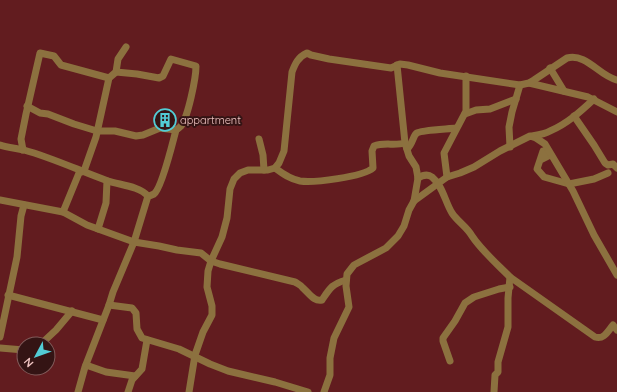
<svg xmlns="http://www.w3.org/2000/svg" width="617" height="392" font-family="Quicksand,sans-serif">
<rect width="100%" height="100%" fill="#621c1f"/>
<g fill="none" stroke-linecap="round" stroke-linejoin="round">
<g stroke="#8c713f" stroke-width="7">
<path d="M550,68L564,91"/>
<path d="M116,72L137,74L159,78L163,76L171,59L196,66C196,78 188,117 181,126C180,127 178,129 176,130C173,141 162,188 154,194C152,195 150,196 148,196"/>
<path d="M529,83L588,97L617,112"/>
<path d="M27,106L40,113L48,114L74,124L97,131H115L136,136L143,135L160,128L176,130"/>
<path d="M465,114L476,110L490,109L516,99"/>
<path d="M574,116L594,145L605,163L608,165L613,164L617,168"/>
<path d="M532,136C538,135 545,134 550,131C567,124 581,111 594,99"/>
<path d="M259,139L263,155L264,170"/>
<path d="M0,145C8,148 16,148 24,150C53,158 80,171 108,181C120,185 139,186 148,196L134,242L113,292L109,305L85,367L78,392"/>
<path d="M510,147L509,127L512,112L520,85"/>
<path d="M407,149C413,144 413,135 417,133C421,130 449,129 456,128"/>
<path d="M23,150L21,139L26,114L40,53L54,56L61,65L109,78"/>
<path d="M540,160L543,151L550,155L540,160L537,169L544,177L569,184L594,179L608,173"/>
<path d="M275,168C283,174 290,179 300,181C313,183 363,177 373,168L372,151L374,146C384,142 395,146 405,143"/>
<path d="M447,177L444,153L466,111V76"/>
<path d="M418,178C423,175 428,174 432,177C443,186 445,202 452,213C457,221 467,227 472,236C482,251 497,264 510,277L508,298V327L498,362V372L495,375L494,392"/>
<path d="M0,200L63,212L87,225L134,242L159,246L177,250L201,253L211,261L220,264L295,282C298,284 301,285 303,288C309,293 314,302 322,300C330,288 332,284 346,280"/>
<path d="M414,201L447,177L460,173L474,167L500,151L530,136L536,138L545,144L573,191L594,235L617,275"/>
<path d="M63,212L79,173L84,171L96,137L109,78L116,72L118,59L126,47"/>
<path d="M98,229L106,203L107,181"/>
<path d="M510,277L595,337C604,340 608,331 613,325L617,330"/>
<path d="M8,295L103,320"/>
<path d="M109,305L132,308L136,313L137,329L142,338L179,349L210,364L228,371L275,382L308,392"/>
<path d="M0,337L17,257L21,216L24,205"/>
<path d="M41,344L56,330L72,311"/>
<path d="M0,348L24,350"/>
<path d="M450,361L443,341V338L455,321L465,303L474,297L499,289L510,287"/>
<path d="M86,365L106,372L135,376"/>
<path d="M128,392L132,380L142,369L147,340"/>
<path d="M189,392L195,355L203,332L212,315V306L207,287L208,271L211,261L222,237L227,218L230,189L234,179L240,173L248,170H268L275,168L279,163L284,151L292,72C295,64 298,57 307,53L311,55L329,59L391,68L400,64L408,65L440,73L520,85L529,83L534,80L567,58C587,53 599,76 617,80"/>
<path d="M324,392L330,375V358L334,338L349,307L346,286L347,274L354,265L386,248L398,236L404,226L409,210L414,201L418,178L416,167L409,156L405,143L397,65"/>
</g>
</g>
<defs>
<g id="building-ring" transform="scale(1.15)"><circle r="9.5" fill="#341414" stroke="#52ccd5" stroke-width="1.5"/><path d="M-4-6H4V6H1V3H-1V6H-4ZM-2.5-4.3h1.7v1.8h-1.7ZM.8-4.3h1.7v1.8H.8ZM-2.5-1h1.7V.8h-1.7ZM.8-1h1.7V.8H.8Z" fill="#52ccd5"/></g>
</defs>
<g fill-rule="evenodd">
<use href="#building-ring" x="165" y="120"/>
</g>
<g text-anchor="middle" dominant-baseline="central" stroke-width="4" stroke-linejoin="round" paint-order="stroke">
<g font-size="11" fill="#f1c5c3" stroke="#341414" text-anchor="start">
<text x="180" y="120">appartment</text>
</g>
</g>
<g transform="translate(36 356) rotate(229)"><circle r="19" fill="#341414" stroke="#805b5a"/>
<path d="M0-3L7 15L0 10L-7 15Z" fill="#52ccd5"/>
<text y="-6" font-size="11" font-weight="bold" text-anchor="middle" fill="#f1c5c3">N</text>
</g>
</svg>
